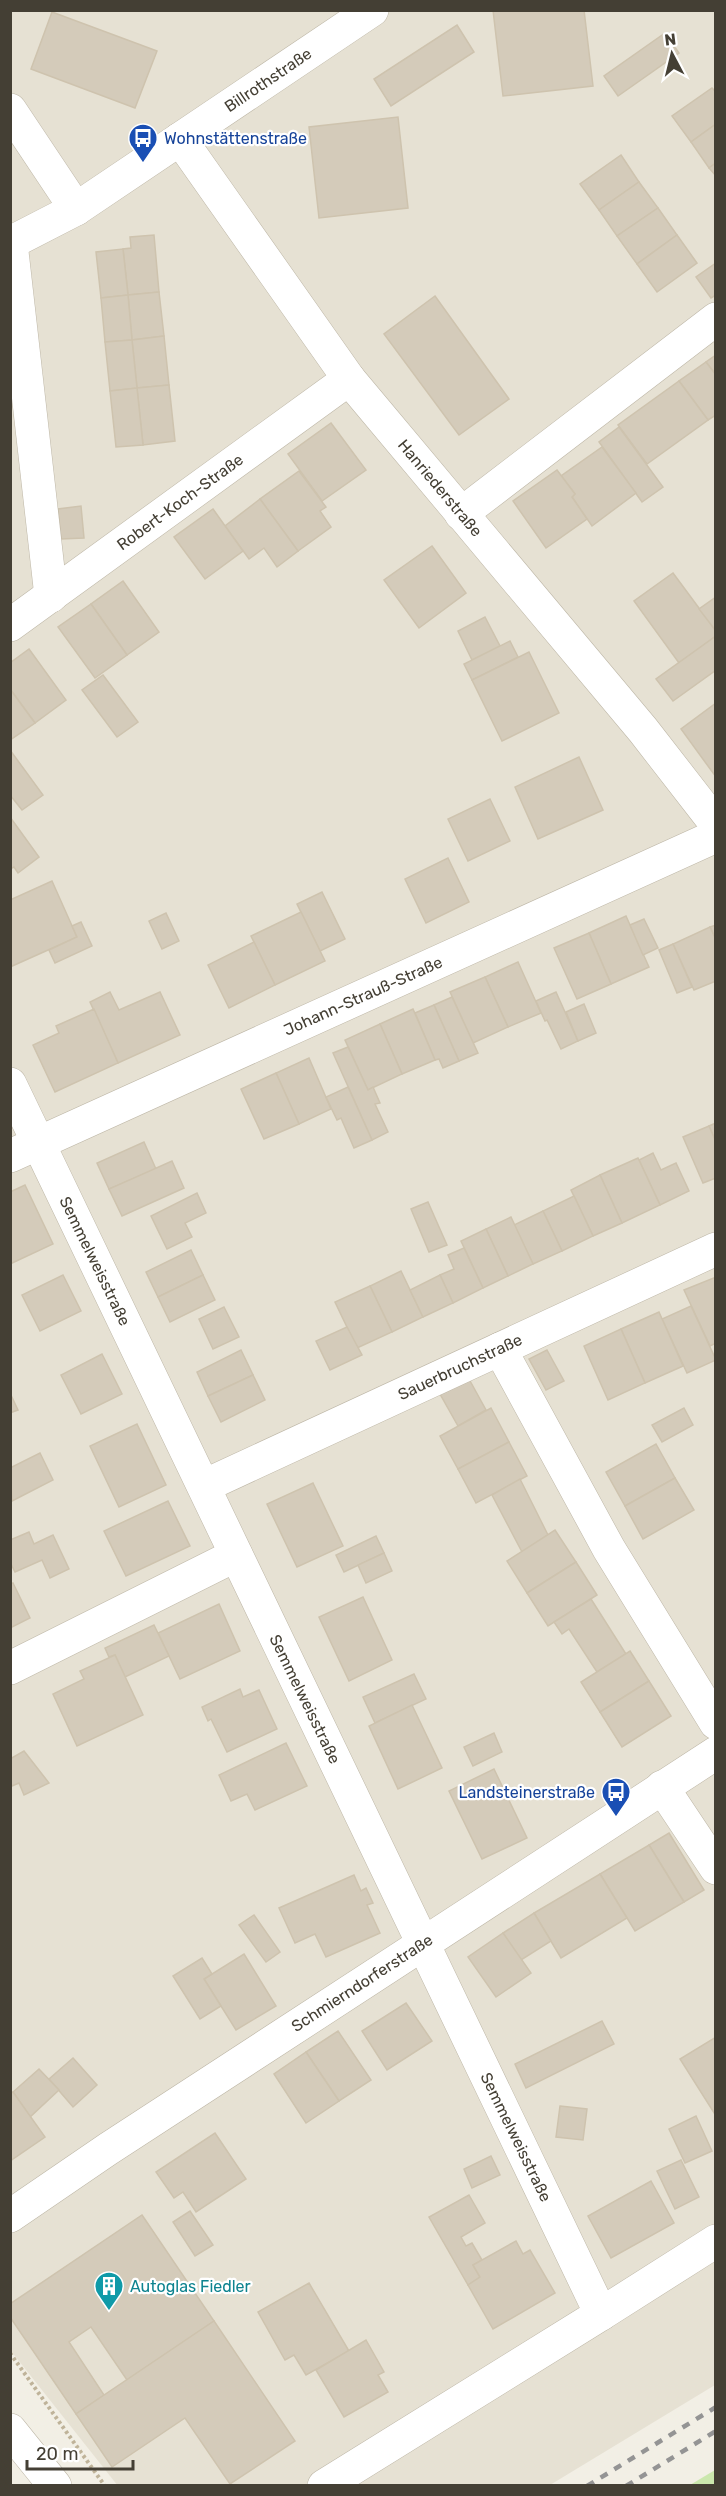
<svg xmlns="http://www.w3.org/2000/svg" width="726" height="2496" font-family="Rubik,sans-serif">
<rect width="100%" height="100%" fill="#f2efe5"/>
<path fill="#e6e1d3" d="M11,11H715V2385L550,2485L118,2486L11,2351Z"/>
<path fill="#cbe7ad" d="M715,2470V2485H690Z"/>
<g fill="#d4cbba" stroke="#cec3ae" stroke-width="1.5">
<path d="M493,10H584L593,86L503,96Z"/>
<path d="M52,12L157,51L135,108L31,69Z"/>
<path d="M457,25L474,52L391,106L374,79Z"/>
<path d="M665,33L679,53L618,96L604,76Z"/>
<path d="M712,88L716,92V124L691,142L672,116Z"/>
<path d="M398,117L408,208L319,218L309,127Z"/>
<path d="M716,124V163L709,168L691,142Z"/>
<path d="M621,155L639,182L599,210L580,184Z"/>
<path d="M716,163V176L709,168Z"/>
<path d="M639,182L658,208L617,236L599,210Z"/>
<path d="M658,208L677,235L637,264L617,236Z"/>
<path d="M154,235L159,292L128,295L123,249L131,248L130,237Z"/>
<path d="M677,235L697,263L657,292L637,264Z"/>
<path d="M123,249L128,295L101,298L96,252Z"/>
<path d="M716,263V295L711,298L696,277Z"/>
<path d="M159,292L164,336L132,340L128,295Z"/>
<path d="M128,295L132,340L105,342L101,298Z"/>
<path d="M435,296L509,399L459,435L384,334Z"/>
<path d="M164,336L169,385L137,388L132,340Z"/>
<path d="M132,340L137,388L110,391L105,342Z"/>
<path d="M716,355V375L706,362Z"/>
<path d="M706,362L716,375V415L708,420L679,381Z"/>
<path d="M679,381L708,420L647,464L618,425Z"/>
<path d="M169,385L175,441L143,445L137,388Z"/>
<path d="M137,388L143,445L116,447L110,391Z"/>
<path d="M331,423L366,470L322,501L288,454Z"/>
<path d="M619,427L663,487L642,502L599,442Z"/>
<path d="M602,447L636,493L592,526L572,497L575,494L561,476Z"/>
<path d="M557,470L575,494L572,497L587,519L546,548L513,501Z"/>
<path d="M299,471L326,507L320,511L331,527L298,551L260,499Z"/>
<path d="M260,499L298,551L277,567L264,548L249,559L225,526Z"/>
<path d="M81,506L84,538L61,539L58,509Z"/>
<path d="M213,509L243,551L205,579L174,537Z"/>
<path d="M432,546L466,593L419,628L384,580Z"/>
<path d="M673,573L716,631V636L679,663L634,601Z"/>
<path d="M123,581L159,632L127,655L91,604Z"/>
<path d="M716,597V631L699,609Z"/>
<path d="M91,604L127,655L95,678L58,627Z"/>
<path d="M485,617L500,646L472,660L458,631Z"/>
<path d="M716,636V670L673,701L656,679Z"/>
<path d="M510,641L518,657L472,680L464,664Z"/>
<path d="M29,649L66,700L35,723L10,689V663Z"/>
<path d="M529,652L559,713L502,741L472,680Z"/>
<path d="M103,675L138,722L117,737L82,690Z"/>
<path d="M10,689L35,723L10,740Z"/>
<path d="M716,703V777L681,729Z"/>
<path d="M10,750L43,795L22,810L10,795Z"/>
<path d="M579,757L603,810L538,839L515,787Z"/>
<path d="M490,799L510,841L468,861L448,819Z"/>
<path d="M10,817L39,857L18,873L14,867L10,869Z"/>
<path d="M448,858L469,902L426,923L405,879Z"/>
<path d="M52,881L77,937L10,967V900Z"/>
<path d="M322,892L345,939L320,951L297,904Z"/>
<path d="M301,912L325,961L275,985L251,936Z"/>
<path d="M166,913L179,941L162,949L149,921Z"/>
<path d="M626,916L649,967L611,984L589,933Z"/>
<path d="M644,919L658,948L643,955L630,925Z"/>
<path d="M81,922L92,946L55,963L49,950L77,937L72,926Z"/>
<path d="M716,925V940L710,927Z"/>
<path d="M710,927L716,940V981L694,990L673,944Z"/>
<path d="M589,933L611,984L577,999L554,948Z"/>
<path d="M254,942L275,985L229,1008L208,965Z"/>
<path d="M673,944L692,987L677,993L659,950Z"/>
<path d="M518,962L541,1013L508,1027L485,977Z"/>
<path d="M485,977L508,1027L473,1043L450,992Z"/>
<path d="M110,992L119,1010L160,992L180,1035L118,1063L90,1002Z"/>
<path d="M556,992L578,1041L561,1049L547,1020L545,1021L536,1001Z"/>
<path d="M452,997L478,1053L459,1061L434,1005Z"/>
<path d="M584,1004L596,1033L578,1041L566,1012Z"/>
<path d="M434,1005L459,1061L443,1068L439,1059L435,1060L415,1013Z"/>
<path d="M94,1009L118,1063L55,1092L33,1045L59,1033L56,1026Z"/>
<path d="M413,1009L435,1060L402,1074L380,1024Z"/>
<path d="M380,1024L402,1074L368,1090L345,1040Z"/>
<path d="M348,1047L368,1090L373,1087L380,1103L375,1104L388,1132L372,1140L333,1053Z"/>
<path d="M309,1058L331,1109L299,1124L276,1073Z"/>
<path d="M276,1073L299,1124L264,1139L241,1089Z"/>
<path d="M348,1087L372,1140L354,1148L341,1118L337,1120L326,1097Z"/>
<path d="M716,1123V1142L709,1126Z"/>
<path d="M709,1126L716,1142V1178L703,1183L683,1137Z"/>
<path d="M144,1142L156,1169L109,1189L97,1163Z"/>
<path d="M653,1153L661,1170L676,1163L689,1191L660,1205L639,1160Z"/>
<path d="M638,1158L660,1205L622,1223L600,1175Z"/>
<path d="M172,1161L184,1188L122,1216L109,1189Z"/>
<path d="M600,1175L622,1223L593,1236L571,1190Z"/>
<path d="M25,1185L53,1244L10,1264V1192Z"/>
<path d="M197,1193L206,1213L185,1223L192,1237L167,1249L151,1216Z"/>
<path d="M574,1196L593,1236L562,1251L543,1211Z"/>
<path d="M428,1202L447,1245L429,1252L411,1209Z"/>
<path d="M543,1211L562,1251L533,1264L514,1225Z"/>
<path d="M511,1217L533,1264L508,1276L486,1229Z"/>
<path d="M486,1229L508,1276L483,1288L461,1241Z"/>
<path d="M464,1248L483,1288L453,1303L440,1275L454,1269L448,1255Z"/>
<path d="M191,1250L203,1275L158,1297L146,1272Z"/>
<path d="M401,1271L423,1317L392,1332L370,1286Z"/>
<path d="M63,1275L81,1311L40,1331L22,1295Z"/>
<path d="M203,1275L215,1300L170,1322L158,1297Z"/>
<path d="M440,1275L453,1303L423,1317L410,1290Z"/>
<path d="M716,1277V1343L710,1346L684,1290Z"/>
<path d="M370,1286L392,1332L357,1348L335,1302Z"/>
<path d="M691,1306L716,1360L687,1373L662,1319Z"/>
<path d="M224,1307L239,1337L213,1349L199,1319Z"/>
<path d="M659,1312L683,1366L645,1383L621,1329Z"/>
<path d="M347,1327L362,1355L330,1370L316,1341Z"/>
<path d="M621,1329L645,1383L608,1400L584,1346Z"/>
<path d="M241,1350L253,1375L208,1396L197,1372Z"/>
<path d="M547,1350L564,1381L546,1390L529,1359Z"/>
<path d="M102,1354L122,1394L81,1414L61,1375Z"/>
<path d="M253,1375L265,1400L221,1422L208,1396Z"/>
<path d="M469,1379L486,1410L458,1426L440,1394Z"/>
<path d="M10,1393L18,1410L10,1413Z"/>
<path d="M491,1408L509,1442L458,1469L440,1436Z"/>
<path d="M684,1408L693,1425L662,1442L652,1425Z"/>
<path d="M137,1424L166,1485L119,1507L90,1446Z"/>
<path d="M509,1442L527,1476L476,1503L458,1469Z"/>
<path d="M656,1444L675,1478L625,1506L606,1472Z"/>
<path d="M40,1453L53,1480L12,1501L10,1468Z"/>
<path d="M675,1478L694,1510L643,1539L625,1506Z"/>
<path d="M520,1479L548,1535L522,1552L492,1495Z"/>
<path d="M313,1483L343,1546L297,1567L267,1504Z"/>
<path d="M168,1501L190,1546L126,1576L104,1531Z"/>
<path d="M555,1530L576,1562L527,1593L507,1561Z"/>
<path d="M29,1532L34,1544L53,1535L69,1569L50,1578L42,1560L15,1572L10,1562V1540Z"/>
<path d="M376,1536L384,1553L344,1572L336,1555Z"/>
<path d="M384,1553L392,1571L366,1583L358,1565Z"/>
<path d="M576,1562L597,1595L548,1626L527,1593Z"/>
<path d="M13,1583L30,1618L10,1628V1584Z"/>
<path d="M363,1597L392,1660L349,1681L319,1617Z"/>
<path d="M591,1599L626,1654L597,1672L569,1629L562,1634L554,1622Z"/>
<path d="M219,1604L240,1651L180,1679L158,1633Z"/>
<path d="M154,1625L169,1656L125,1677L115,1655L109,1657L105,1648Z"/>
<path d="M630,1651L649,1681L600,1712L581,1682Z"/>
<path d="M115,1655L143,1715L77,1746L53,1694L84,1679L80,1671Z"/>
<path d="M414,1674L426,1699L375,1723L363,1697Z"/>
<path d="M649,1681L671,1716L622,1747L600,1712Z"/>
<path d="M240,1689L243,1697L259,1690L277,1729L227,1752L211,1719L208,1721L202,1707Z"/>
<path d="M412,1705L442,1768L398,1789L369,1726Z"/>
<path d="M494,1733L502,1752L473,1766L464,1747Z"/>
<path d="M286,1743L307,1786L255,1810L247,1794L231,1801L219,1775Z"/>
<path d="M24,1751L49,1783L24,1795L19,1783L12,1786L10,1782V1759Z"/>
<path d="M494,1769L527,1838L482,1859L449,1791Z"/>
<path d="M669,1833L704,1890L684,1902L649,1845Z"/>
<path d="M649,1845L684,1902L635,1931L600,1874Z"/>
<path d="M600,1874L627,1918L561,1958L534,1913Z"/>
<path d="M354,1875L361,1891L366,1888L373,1903L367,1905L380,1933L326,1957L315,1934L295,1943L279,1908Z"/>
<path d="M534,1913L551,1941L521,1960L503,1933Z"/>
<path d="M254,1915L280,1952L266,1962L239,1925Z"/>
<path d="M503,1933L531,1973L496,1997L468,1957Z"/>
<path d="M244,1954L276,2006L236,2030L204,1979Z"/>
<path d="M202,1958L212,1974L204,1979L221,2006L200,2019L173,1976Z"/>
<path d="M406,2003L432,2041L387,2070L362,2031Z"/>
<path d="M602,2021L614,2044L526,2088L515,2064Z"/>
<path d="M338,2031L371,2080L339,2101L306,2052Z"/>
<path d="M716,2037V2116L680,2059Z"/>
<path d="M306,2052L339,2101L306,2123L274,2074Z"/>
<path d="M73,2058L97,2085L73,2107L49,2079Z"/>
<path d="M39,2069L59,2090L30,2117L13,2092Z"/>
<path d="M13,2092L45,2137L10,2161V2094Z"/>
<path d="M560,2106L587,2109L583,2140L556,2137Z"/>
<path d="M696,2116L712,2151L685,2163L669,2129Z"/>
<path d="M215,2133L246,2179L196,2212L183,2192L174,2198L156,2172Z"/>
<path d="M491,2156L500,2175L472,2188L464,2169Z"/>
<path d="M681,2160L699,2197L675,2209L657,2171Z"/>
<path d="M651,2181L674,2223L611,2258L588,2216Z"/>
<path d="M469,2195L485,2223L461,2237L466,2246L472,2243L482,2260L473,2265L480,2277L468,2285L429,2217Z"/>
<path d="M190,2211L213,2245L195,2256L173,2222Z"/>
<path d="M142,2215L214,2321L127,2380L91,2327L69,2342L104,2395L76,2414L10,2317V2304Z"/>
<path d="M516,2241L523,2254L530,2250L555,2293L493,2329L468,2285L480,2277L473,2265Z"/>
<path d="M309,2283L349,2351L306,2375L294,2355L285,2360L258,2312Z"/>
<path d="M214,2321L295,2441L230,2484L185,2418L112,2467L76,2414Z"/>
<path d="M366,2340L384,2372L378,2375L388,2392L344,2417L316,2370Z"/>
</g>
<g fill="none" stroke-linecap="round" stroke-linejoin="round">
<g stroke="#beb7a7" stroke-width="34">
<g id="minor">
<path d="M10,110L76,209"/>
<path d="M180,139L349,379L643,730L716,824"/>
<path d="M10,243L76,209L372,10"/>
<path d="M11,243L51,596"/>
<path d="M461,514L716,319"/>
<path d="M10,625L349,379"/>
<path d="M10,1084L601,2314L324,2486"/>
<path d="M10,1156L716,836"/>
<path d="M500,1349L609,1549L716,1723"/>
<path d="M204,1486L716,1249"/>
<path d="M10,1668L236,1555"/>
<path d="M662,1787L716,1868"/>
<path d="M10,2216L108,2149L716,1753"/>
<path d="M601,2314L716,2241"/>
<path d="M10,2430L55,2486"/>
</g>
</g>
<path stroke="#bfb399" stroke-width="4" stroke-dasharray="3 3" stroke-linecap="butt" d="M10,2353L105,2486"/>
<use href="#minor" stroke="#fff" stroke-width="33"/>
<g stroke="#949494" stroke-width="4.5" stroke-dasharray="8 8" stroke-linecap="butt">
<path d="M587,2486L716,2407"/>
<path d="M626,2486L716,2431"/>
</g>
</g>
<defs>
<g id="bus-pin" transform="scale(1.5)"><path d="M0 17L-7.5 6A9.5 9.5 0 1 1 7.5 6Z" fill="#1a4fb4" stroke="#fff"/><path d="M-5-6H5V4H4V6H2V4H-2V6H-4V4H-5ZM-3.5-4V0h7V-4ZM-3.5 1.2v1.5H-2V1.2ZM2 1.2v1.5H3.5V1.2Z" fill="#fff"/></g>
<g id="building-pin" transform="scale(1.5)"><path d="M0 17L-7.5 6A9.5 9.5 0 1 1 7.5 6Z" fill="#0f9aa8" stroke="#fff"/><path d="M-4-6H4V6H1V3H-1V6H-4ZM-2.5-4.3h1.7v1.8h-1.7ZM.8-4.3h1.7v1.8H.8ZM-2.5-1h1.7V.8h-1.7ZM.8-1h1.7V.8H.8Z" fill="#fff"/></g>
</defs>
<g fill-rule="evenodd">
<use href="#bus-pin" x="143" y="138"/>
<use href="#bus-pin" x="616" y="1792"/>
<use href="#building-pin" x="109" y="2286"/>
</g>
<g text-anchor="middle" dominant-baseline="central" stroke-width="4.5" stroke-linejoin="round" paint-order="stroke">
<g font-size="16" fill="#443f34" stroke="#fff">
<text transform="translate(268 80) rotate(-34)">Billrothstraße</text>
<text transform="translate(440 488) rotate(50)">Hanriederstraße</text>
<text transform="translate(180 502) rotate(-36)">Robert-Koch-Straße</text>
<text transform="translate(363 996) rotate(-24)">Johann-Strauß-Straße</text>
<text transform="translate(95 1261) rotate(64)">Semmelweisstraße</text>
<text transform="translate(460 1367) rotate(-25)">Sauerbruchstraße</text>
<text transform="translate(305 1699) rotate(64)">Semmelweisstraße</text>
<text transform="translate(362 1983) rotate(-33)">Schmierndorferstraße</text>
<text transform="translate(516 2137) rotate(64)">Semmelweisstraße</text>
</g>
<g font-size="16" fill="#164399" stroke="#fff" text-anchor="start">
<text x="164" y="138">Wohnstättenstraße</text>
<text x="595" y="1792" text-anchor="end">Landsteinerstraße</text>
</g>
<g font-size="16" fill="#0d838f" stroke="#fff" text-anchor="start">
<text x="130" y="2286">Autoglas Fiedler</text>
</g>
</g>
<rect width="726" height="2496" fill="none" stroke="#443f34" stroke-width="24"/>
<g transform="translate(672 54) rotate(353)" stroke="#ffffff" stroke-width="4.5" paint-order="stroke">
<path d="M0-4.5L10 22L0 15L-10 22Z" fill="#443f34"/>
<text y="-9" font-size="16" font-weight="bold" text-anchor="middle" fill="#443f34">N</text>
</g>
<path d="M27 2460v9h106v-9" fill="none" stroke="#443f34" stroke-width="3"/>
<text x="36" y="2460" font-size="18" fill="#443f34" stroke="#ffffff" stroke-width="4.5" paint-order="stroke">20 m</text>
</svg>
